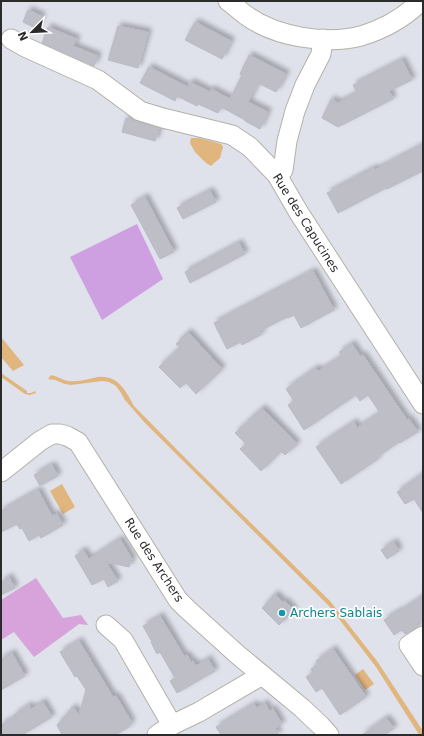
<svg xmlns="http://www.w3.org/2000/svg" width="424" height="736" font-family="'DejaVu Sans',sans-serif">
<defs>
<filter id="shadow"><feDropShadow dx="3.5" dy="-3.5" stdDeviation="2" flood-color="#0004"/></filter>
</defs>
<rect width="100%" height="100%" fill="#dfe1eb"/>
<path fill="#d8a2db" d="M36,578L63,618L81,615L88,625L79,624L34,657L14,632L1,640V600Z"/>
<path fill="#ce9fe1" d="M137,224L163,279L102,320L70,257Z"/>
<g fill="#e1b57e">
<path d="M191,138H200L221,144L223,147L220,158L212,165L211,166L206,163L195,152L190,143Z"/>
<path d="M1,337L24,365L13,371L1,357Z"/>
<path d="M1,373L27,391V393H31L35,391L36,393L30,395L25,394L1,377Z"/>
<path d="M51,375C57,376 62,380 68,381C75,382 86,380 93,378C116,372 125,389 134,406L194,467L330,601L377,661L423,731V735H420L418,733L376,667L329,606L146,424L125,400L121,393L116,386L109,382L102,381L71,385L65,384L55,380L48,379Z"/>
<path d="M62,484L75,507L63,514L50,491Z"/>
<path d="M363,669L374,684L365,690L355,675Z"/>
</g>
<g fill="#bebec7" stroke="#b9bac7" filter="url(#shadow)">
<path d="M28,10L42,16L37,29L23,22Z"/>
<path d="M195,22L231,41L222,59L185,40Z"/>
<path d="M118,26L148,32L138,68L108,60Z"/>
<path d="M48,27L77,39L73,46L98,56L94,66L42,43Z"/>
<path d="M249,55L286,74L276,92L258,83L248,102L268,112L260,129L245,121V120L221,107L218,113L198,104L197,106L177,96L175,101L140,83L149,67L188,87L190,82L210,92L211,89L230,99L242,75L240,74Z"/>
<path d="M402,60L412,80L389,91L393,99L338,127L322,118L331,99L338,103L357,93L353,85Z"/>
<path d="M126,118L159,128L155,141L122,132Z"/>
<path d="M423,145V171L387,189L386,188L338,213L327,193L374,168L375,170Z"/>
<path d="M210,191L216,202L183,219L177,208Z"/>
<path d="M145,197L174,252L160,259L131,205Z"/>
<path d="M239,243L245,254L190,283L185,272Z"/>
<path d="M313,271L334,310L301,328L294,315L288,318L287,317L260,331L262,334L242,345L241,342L227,349L214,323Z"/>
<path d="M188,332L222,369L196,394L186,383L180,388L159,367L180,347L176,344Z"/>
<path d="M352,344L360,356L363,355L407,420L409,419L418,432L400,443L399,442L377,457L378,459L341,484L316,447L354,422L357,428L380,413L368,395L360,401L356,395L304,430L288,405L294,401L286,389L316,368L319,371L342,356L339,352Z"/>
<path d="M262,408L297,444L285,455L281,451L261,471L240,449L246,444L235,433Z"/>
<path d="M52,465L58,476L40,486L34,475Z"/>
<path d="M423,474V513L414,499L405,504L397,492Z"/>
<path d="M38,490L52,516L57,514L63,525L41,538L39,535L29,541L22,528L20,529L17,524L1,532V511Z"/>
<path d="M120,539L132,559L129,567L106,562L118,581L108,587L104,579L92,585L75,556L83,550L89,559Z"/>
<path d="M394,542L399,551L387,559L381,550Z"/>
<path d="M9,577L15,588L1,595V582Z"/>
<path d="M275,594L283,602L285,601L294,610L279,625L262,608Z"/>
<path d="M423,596V619L416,624L418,627L405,634L402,630L394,635L384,620L399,611V612Z"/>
<path d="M160,616L184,656L187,655L191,662L193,661L196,666L208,659L215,671L177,693L170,681L175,678L160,652L157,654L151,642H152L143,626Z"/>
<path d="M79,641L113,697L116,696L132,723L128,725L129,727L115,735H62L57,725L73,707L79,715L86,690L77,676L75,677L60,652Z"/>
<path d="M333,649L366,697L340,715L322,688L316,692L306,677L313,673L311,669L318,664L316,661Z"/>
<path d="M12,653L25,676L1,690V659Z"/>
<path d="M43,702L52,717L22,735H1V725L15,717L14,715L29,705L31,709Z"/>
<path d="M265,703L269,711L273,709L282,724L275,728L279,735H221L216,727L254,704L257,708Z"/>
<path d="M386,718L394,728L385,735H362Z"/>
</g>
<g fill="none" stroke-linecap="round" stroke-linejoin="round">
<g stroke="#b2b2a8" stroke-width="21">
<g id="minor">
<path d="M228,1C235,6 241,12 247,16C276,37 327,45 361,36C384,29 405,17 421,1"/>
<path d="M11,39L25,47L98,80L140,111L163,118L232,135L250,147L277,175L299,213L423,404"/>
<path d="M277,175L283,170L287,141L295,111L305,85L321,54L323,39"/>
<path d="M1,472L40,441L52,434H60L67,436L78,442L178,600L187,609L238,655L302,708L321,726L329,735"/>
<path d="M106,625L123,640L172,725"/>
<path d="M423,636L409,645L423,666"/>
<path d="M157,735L172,725L199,712L262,675"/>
</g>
</g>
<use href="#minor" stroke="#fff" stroke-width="19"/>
</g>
<circle fill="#0f9aa8" stroke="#fff" stroke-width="1.5" cx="282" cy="613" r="4"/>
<g text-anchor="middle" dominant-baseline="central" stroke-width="3.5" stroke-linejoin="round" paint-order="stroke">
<g font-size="12" fill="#2b2b2b" stroke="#fff">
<text transform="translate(306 223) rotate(58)">Rue des Capucines</text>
<text transform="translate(154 560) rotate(57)">Rue des Archers</text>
</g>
<g font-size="12" fill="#0d838f" stroke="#fff" text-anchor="start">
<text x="290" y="613">Archers Sablais</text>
</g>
</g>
<rect width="424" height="736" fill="none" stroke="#2b2b2b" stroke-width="4"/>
<g transform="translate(32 32) rotate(246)" stroke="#ffffff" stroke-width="3" paint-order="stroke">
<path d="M0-3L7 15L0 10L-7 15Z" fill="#2b2b2b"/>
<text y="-6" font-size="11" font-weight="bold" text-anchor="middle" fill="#2b2b2b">N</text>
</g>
</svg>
